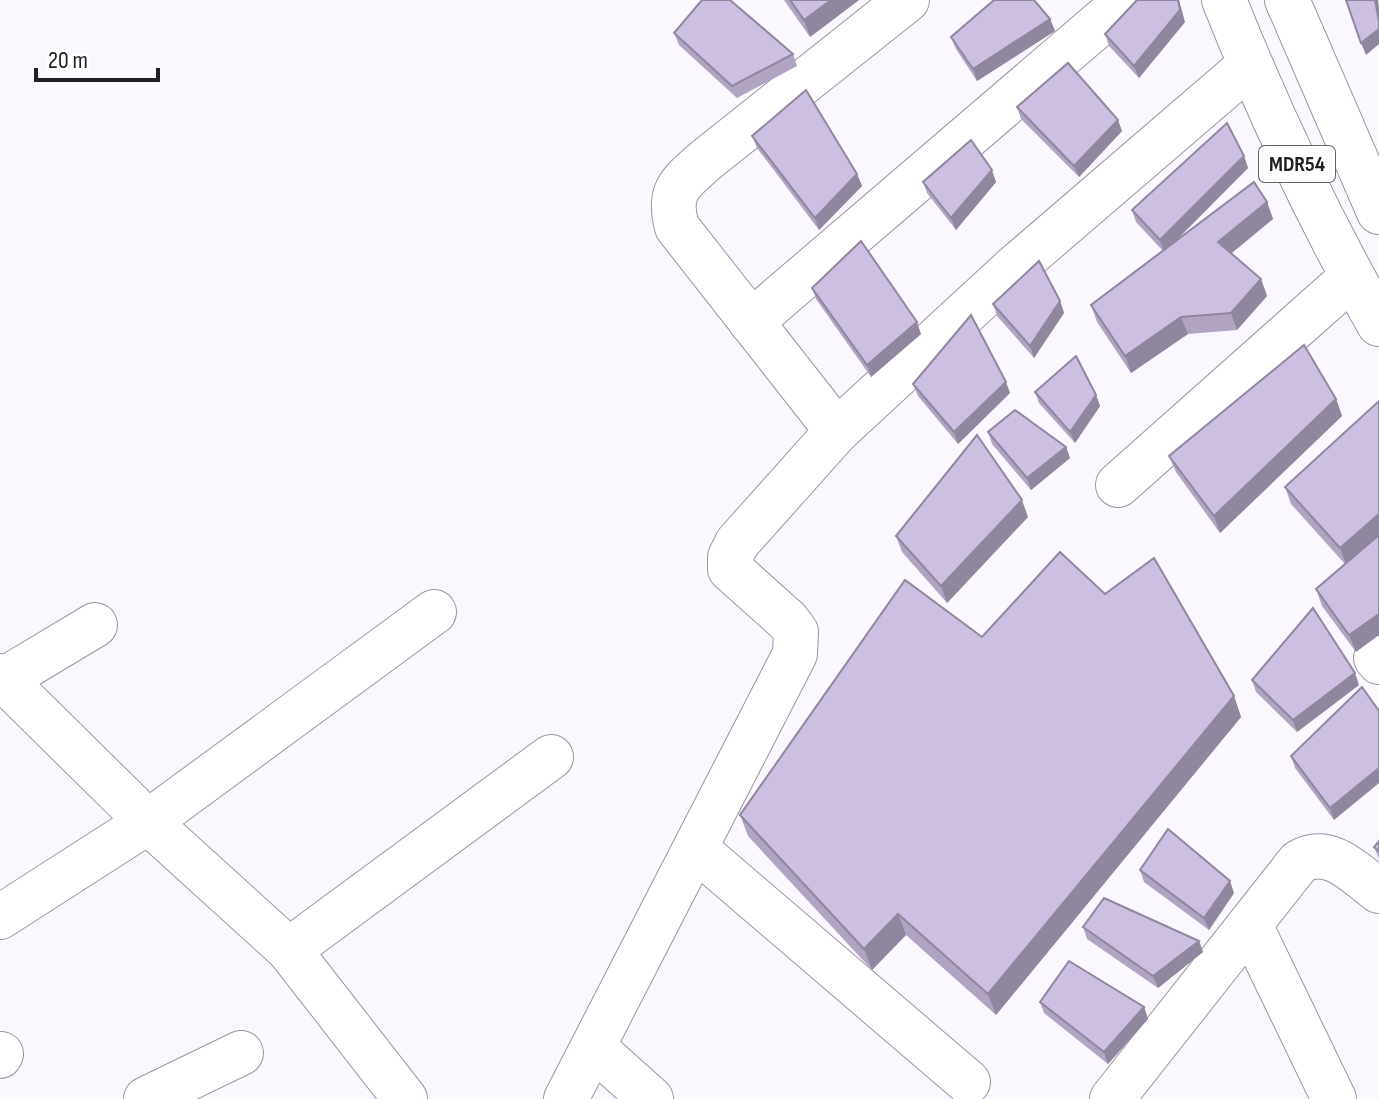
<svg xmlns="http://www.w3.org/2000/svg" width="1379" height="1099" font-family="'Sofia Sans Condensed',sans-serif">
<rect width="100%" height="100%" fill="#faf7ff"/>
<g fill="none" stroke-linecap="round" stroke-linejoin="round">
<g stroke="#9a96a2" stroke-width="46">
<g id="minor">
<path d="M751,322L1127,0"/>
<path d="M837,431L677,227C667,191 680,183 706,160L907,0"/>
<path d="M1118,485L1352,277"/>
<path d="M1376,658L1379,662"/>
<path d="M0,676L148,822L289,950L405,1099"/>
<path d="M0,682L95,625"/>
<path d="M696,849L968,1082"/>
<path d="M0,917L148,822L434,612"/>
<path d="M1250,925L1334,1099"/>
<path d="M289,950L551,757"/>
<path d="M594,1048L651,1099"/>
<path d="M0,1056L1,1054"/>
<path d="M146,1099L241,1053"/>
<path d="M566,1099L795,654L796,632L788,621L730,569V557L737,543L837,431L1015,267L1250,65"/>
<path d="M1112,1099L1299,862C1329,844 1355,873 1379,891"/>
</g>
</g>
<g stroke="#9a96a2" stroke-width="46">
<g id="primary">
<path d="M1224,0C1268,111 1320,221 1379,324"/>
<path d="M1287,0L1379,212"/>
</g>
</g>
<use href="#minor" stroke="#fff" stroke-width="44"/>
<use href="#primary" stroke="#fff" stroke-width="44"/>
</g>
<g fill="#b0a4c2">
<path d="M784,0H859L810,37Z"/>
<path d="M1050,19L1055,31L977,81L956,49L951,37Z"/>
<path d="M1185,22L1139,78L1109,46L1105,34Z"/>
<path d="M674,33L793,54L797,66L737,98L679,45Z"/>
<path d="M1017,107L1122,131L1079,177L1021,119Z"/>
<path d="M752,136L857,174L862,186L819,230L757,148Z"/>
<path d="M1244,156L1248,168L1173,244L1267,202L1273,219L1231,254L1261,279L1267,296L1237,330L1188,334L1131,373L1097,322L1091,305L1163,251L1136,222L1132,210Z"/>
<path d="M923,182H996L956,230L927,193Z"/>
<path d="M812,288L921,334L871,377L816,299Z"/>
<path d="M1060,301L1064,313L1034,358L997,316L993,304Z"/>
<path d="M913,384L1010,393L958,444L918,396Z"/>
<path d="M1035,392L1096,395L1100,406L1075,443L1039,403Z"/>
<path d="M1336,399L1342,416L1220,533L1176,472L1169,456Z"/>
<path d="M1379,401L1356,652L1322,606L1316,589L1345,564L1291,504L1285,487Z"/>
<path d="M988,432L1066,447L1070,458L1031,490L992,444Z"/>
<path d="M1028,517L947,603L902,552L896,536Z"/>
<path d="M1105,594L1234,696L1241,717L996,1015L906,935L872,970L748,836L740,815L982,637Z"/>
<path d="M1252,680L1359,685L1297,732L1256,692Z"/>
<path d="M1362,687L1334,820L1295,768L1291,756Z"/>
<path d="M1379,841V859L1374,847Z"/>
<path d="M1140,870L1234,893L1209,930L1144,882Z"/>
<path d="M1083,927L1199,941L1203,952L1158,988L1087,939Z"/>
<path d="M1040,1002L1144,1007L1148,1019L1108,1064L1044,1013Z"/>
</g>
<g fill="#90869e">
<path d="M831,0H859L810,37L804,20Z"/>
<path d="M1178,0H1179L1185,22L1139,78L1134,66Z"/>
<path d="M1375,0H1378L1379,8V21Z"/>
<path d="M1050,19L1055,31L977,81L973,69Z"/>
<path d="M1379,29V44L1366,55L1361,43Z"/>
<path d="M1118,120L1122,131L1079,177L1074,166Z"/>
<path d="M1244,156L1248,168L1164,252L1160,240Z"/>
<path d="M992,170L996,182L956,230L951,218Z"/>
<path d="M857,174L862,186L819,230L815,218Z"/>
<path d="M1267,202L1273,219L1224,259L1218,242Z"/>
<path d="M1261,279L1267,296L1237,330L1231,313Z"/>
<path d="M1060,301L1064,313L1034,358L1030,346Z"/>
<path d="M1181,317L1188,334L1131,373L1125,356Z"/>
<path d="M917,322L921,334L871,377L867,365Z"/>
<path d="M1006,382L1010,393L958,444L954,432Z"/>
<path d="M1096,395L1100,406L1075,443L1070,432Z"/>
<path d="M1336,399L1342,416L1220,533L1214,516Z"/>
<path d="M1066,447L1070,458L1031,490L1027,478Z"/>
<path d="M1022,500L1028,517L947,603L941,586Z"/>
<path d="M1379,514V536L1346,565L1340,548Z"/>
<path d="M1379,614V635L1356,652L1349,635Z"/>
<path d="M1355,673L1359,685L1297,732L1293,720Z"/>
<path d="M1234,696L1241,717L996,1015L988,994Z"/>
<path d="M1379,768V783L1334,820L1330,808Z"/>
<path d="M1230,881L1234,893L1209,930L1204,918Z"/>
<path d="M898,914L906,935L872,970L864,949Z"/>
<path d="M1199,941L1203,952L1158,988L1153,976Z"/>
<path d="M1144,1007L1148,1019L1108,1064L1104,1052Z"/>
</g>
<g fill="#cdbfe1" stroke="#90869e" stroke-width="2">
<path d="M702,0H730L793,54L732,86L674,33Z"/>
<path d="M790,0H831L804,20Z"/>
<path d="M994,0H1034L1050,19L973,69L951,37Z"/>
<path d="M1137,0H1178L1180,10L1134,66L1105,34Z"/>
<path d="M1346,0H1375L1379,21V29L1361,43Z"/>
<path d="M1068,63L1118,120L1074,166L1017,107Z"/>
<path d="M806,90L857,174L815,218L752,136Z"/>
<path d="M1227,123L1244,156L1160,240L1132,210Z"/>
<path d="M971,140L992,170L951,218L923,182Z"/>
<path d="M1254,182L1267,202L1218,242L1261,279L1231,313L1181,317L1125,356L1091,305Z"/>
<path d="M861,241L917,322L867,365L812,288Z"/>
<path d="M1039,261L1060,301L1030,346L993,304Z"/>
<path d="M971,315L1006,382L954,432L913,384Z"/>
<path d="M1304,345L1336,399L1214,516L1169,456Z"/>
<path d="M1076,356L1096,395L1070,432L1035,392Z"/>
<path d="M1379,401V514L1340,548L1285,487Z"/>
<path d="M1015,410L1066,447L1027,478L988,432Z"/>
<path d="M977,435L1022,500L941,586L896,536Z"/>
<path d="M1379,535V614L1349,635L1316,589Z"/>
<path d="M1060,552L1105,594L1154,558L1234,696L988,994L898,914L864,949L740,815L905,580L982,637Z"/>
<path d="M1313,608L1355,673L1293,720L1252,680Z"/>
<path d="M1362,687L1379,711V768L1330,808L1291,756Z"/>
<path d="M1168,829L1230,881L1204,918L1140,870Z"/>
<path d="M1379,841V851L1374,847Z"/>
<path d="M1104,898L1199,941L1153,976L1083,927Z"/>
<path d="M1069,961L1144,1007L1104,1052L1040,1002Z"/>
</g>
<g text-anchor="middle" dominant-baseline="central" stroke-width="6" stroke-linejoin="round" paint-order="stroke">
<rect fill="#fff" stroke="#646366" stroke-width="2" x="1259" y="146" width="76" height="36" rx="6"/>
<g font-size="22" font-weight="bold" fill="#222025">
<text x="1297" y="164">MDR54</text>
</g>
</g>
<path d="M36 68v12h122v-12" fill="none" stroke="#222025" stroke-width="4"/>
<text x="48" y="68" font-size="24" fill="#222025" stroke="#ffffff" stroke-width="6" paint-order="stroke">20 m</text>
</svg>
